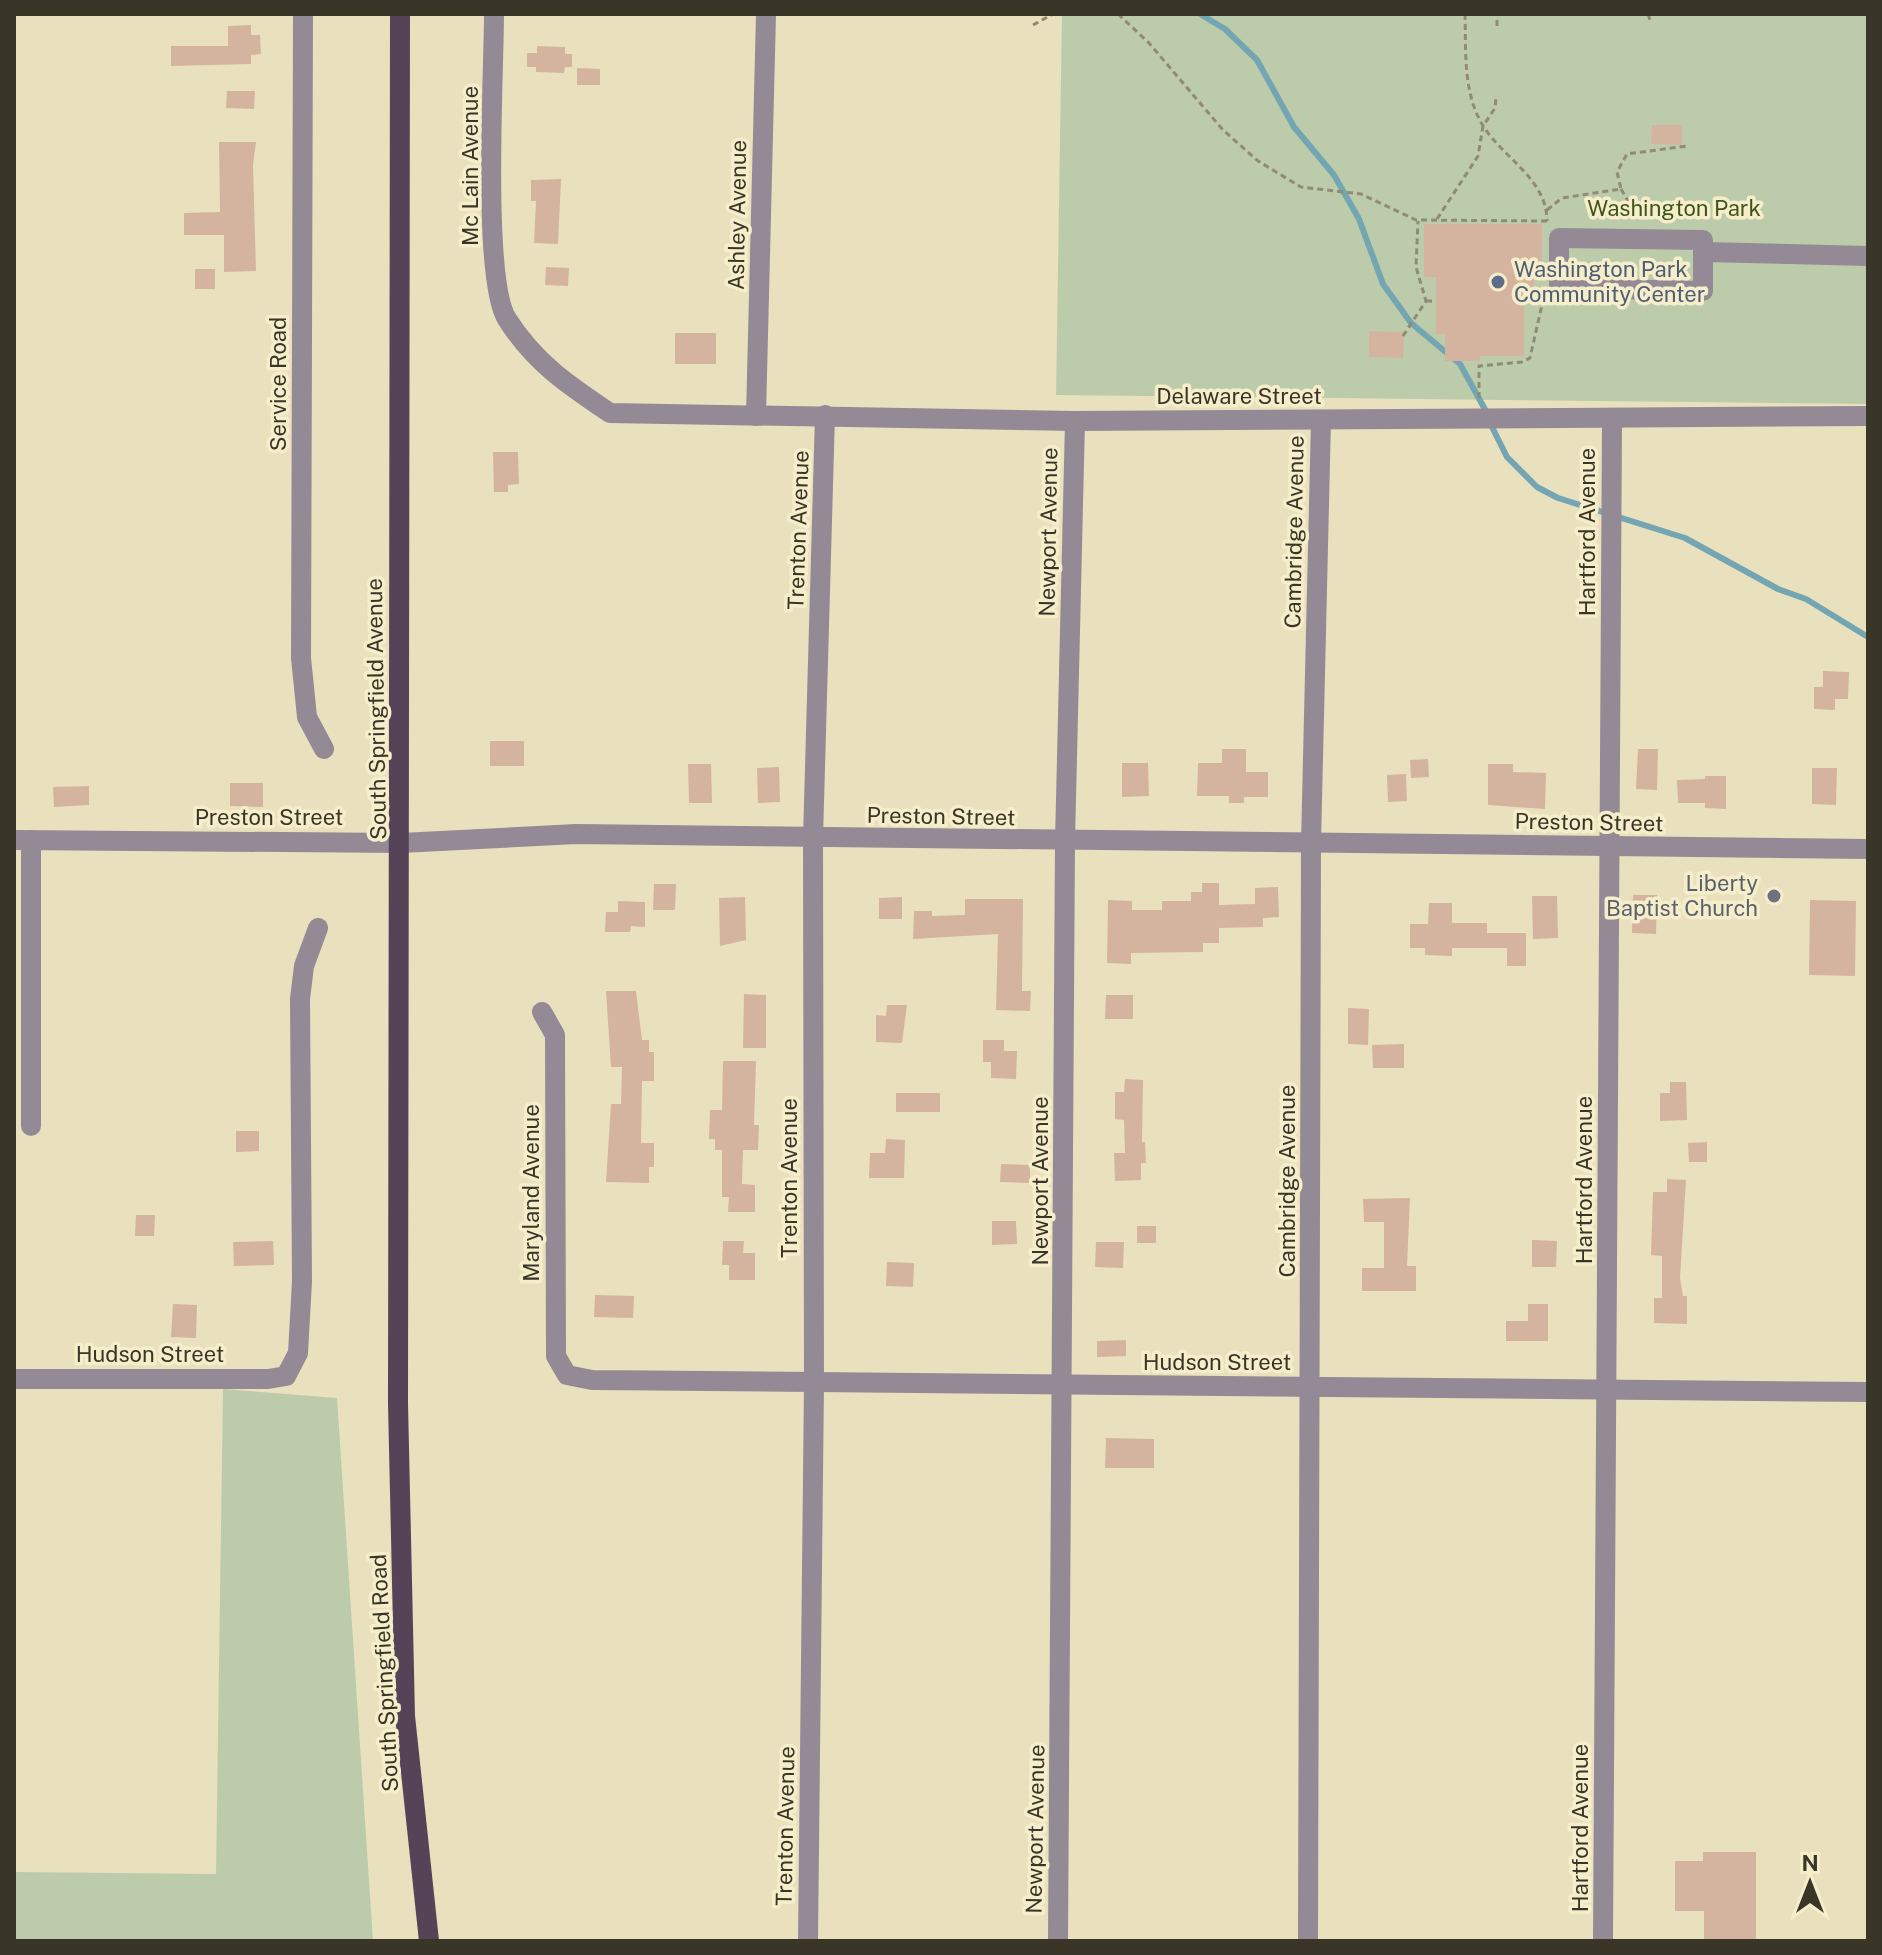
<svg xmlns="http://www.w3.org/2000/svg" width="1882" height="1955" font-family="'Public Sans',sans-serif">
<rect width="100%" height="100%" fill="#e9e1bd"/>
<g fill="#bcccaa">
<path d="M1062,14H1868V404L1056,395Z"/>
<path d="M223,1389L337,1398L373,1941H14V1872L216,1874Z"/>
</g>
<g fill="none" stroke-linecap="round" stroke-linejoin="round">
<g stroke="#74a5b3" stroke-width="6">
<path d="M1200,14L1225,29L1257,60L1294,127L1334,175L1359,219L1383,284L1411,323L1460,364L1487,413"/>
<path d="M1490,423L1507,457L1537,487L1558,498L1685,538L1778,589L1806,599L1868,637"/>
</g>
</g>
<g fill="#d4b49f">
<path d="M251,25V35H260L261,54L251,55V64L171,66V46H228V26Z"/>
<path d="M537,46L565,47V54H572V67H565L564,73L536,72V67H527V53H537Z"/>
<path d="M577,68L600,69V85H577Z"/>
<path d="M227,91H255L254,109L226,108Z"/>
<path d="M1652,125H1682V145L1651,144Z"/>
<path d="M219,142H256L253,165L256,271L224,272V235H184V213L220,212Z"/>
<path d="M561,179L558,244L534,243L536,201H531V180Z"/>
<path d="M1424,224H1542V277H1534V298H1524V356H1480V361H1445V334H1436V277H1424Z"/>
<path d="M546,267L569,268L568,286L545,285Z"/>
<rect x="195" y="269" width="20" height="20"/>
<path d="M1369,331L1404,332L1403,358L1369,357Z"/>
<rect x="675" y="333" width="41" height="31"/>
<path d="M493,452H518L519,484L508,485V492H494Z"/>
<path d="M1823,671L1849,672L1848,699H1835V710L1814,709V687H1823Z"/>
<rect x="490" y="741" width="34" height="25"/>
<path d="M1222,749H1246V772H1268V797H1244V803H1229V796H1197L1198,763H1222Z"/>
<path d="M1638,749H1658L1657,790L1636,789Z"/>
<path d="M1428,759L1429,777L1411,778L1410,760Z"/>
<path d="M1122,763H1148L1149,796L1122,797Z"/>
<path d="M688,764H711L712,803H689Z"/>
<path d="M1488,764H1513V772L1546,773L1545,809L1488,805Z"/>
<path d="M779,767L780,802L758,803L757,768Z"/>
<path d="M1812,768H1837L1836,805L1812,804Z"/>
<path d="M1406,774L1407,801L1388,802L1387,775Z"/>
<path d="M1705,776H1726V809L1705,808V803H1678L1677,780L1705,779Z"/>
<path d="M230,783H263V807L230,806Z"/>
<path d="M89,786V805L54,807L53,787Z"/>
<path d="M1202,883H1219V905L1255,904V888L1278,887L1279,917L1263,918V927L1219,928V943H1203V952L1131,953V964L1107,963L1108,900L1132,901V910H1162V901H1191V892H1202Z"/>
<path d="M654,884H676L675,910H653Z"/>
<path d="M1633,895H1657L1656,934L1632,933Z"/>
<path d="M1532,896H1557L1558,938L1533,939Z"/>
<path d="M745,897L746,940L720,946L719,898Z"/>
<path d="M902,897V919H879V898Z"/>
<path d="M965,899H1023L1022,991H1031L1030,1011L996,1010L998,934L913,939L914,911H932V916L965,915Z"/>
<path d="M1810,900L1856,901L1855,976L1809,975Z"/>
<path d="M618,901L645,902V927L631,926L630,932H605L606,912H618Z"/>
<path d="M1429,903H1452V923H1487V933H1526V966H1507V948H1452V956L1425,955V948H1410V924H1428Z"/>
<path d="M606,991H636L642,1040H649V1052H654V1081H642L641,1143H654V1167H649V1183L606,1182L611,1104H621L622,1067H611Z"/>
<path d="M744,994L766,995V1048H743Z"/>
<path d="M1106,995H1133V1019H1105Z"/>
<path d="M887,1005H907L902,1043L876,1042V1015L886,1016Z"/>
<path d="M1348,1008L1369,1009L1368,1045L1348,1044Z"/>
<path d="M983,1040H1004V1051H1017L1016,1079L991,1078V1062H983Z"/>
<path d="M1404,1044V1068H1373L1372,1045Z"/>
<path d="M723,1061H756L754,1125H759L758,1150H743L742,1184L755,1185V1212H728L729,1197H722V1150H715V1139H709L710,1110H722Z"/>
<path d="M1125,1079L1143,1080L1142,1142H1145L1146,1163H1141V1180L1115,1181L1114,1153H1125L1124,1120L1115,1119V1092H1124Z"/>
<path d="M1670,1082H1686L1687,1120L1660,1121V1093H1670Z"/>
<rect x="896" y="1093" width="44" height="19"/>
<path d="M236,1131H259V1151L236,1152Z"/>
<path d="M886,1139L905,1140L904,1178H869L870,1153H885Z"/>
<path d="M1707,1142V1162H1689L1688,1143Z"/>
<path d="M1001,1164L1030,1165V1183L1000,1182Z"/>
<path d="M1667,1179L1686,1180L1680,1278L1683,1296H1687V1324L1654,1323V1298H1662V1256L1651,1255L1653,1192H1667Z"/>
<path d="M1410,1198L1407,1266H1416V1291H1362V1268H1384V1222H1364L1363,1199Z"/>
<path d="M136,1215H155L154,1236H135Z"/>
<path d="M992,1221H1016L1017,1244L992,1245Z"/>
<rect x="1137" y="1226" width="19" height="17"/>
<path d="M1532,1240L1557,1241L1556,1267H1532Z"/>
<path d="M273,1241L274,1265L234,1266L233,1242Z"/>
<path d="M723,1241H744L743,1253H755V1280H729V1265H722Z"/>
<path d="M1096,1242H1124L1123,1268L1095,1267Z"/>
<path d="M887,1262L914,1263L913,1287L886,1286Z"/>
<path d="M595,1295L634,1296L633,1318L594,1317Z"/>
<path d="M173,1304L197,1305L196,1338L171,1337Z"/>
<path d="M1528,1304H1548V1341H1506V1321H1528Z"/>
<path d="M1126,1340V1356L1097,1357V1341Z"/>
<path d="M1106,1438L1154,1439V1468H1105Z"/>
<path d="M1703,1852H1756V1941H1704V1911H1675V1861H1703Z"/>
</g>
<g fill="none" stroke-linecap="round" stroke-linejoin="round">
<g stroke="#908b72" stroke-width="3" stroke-dasharray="6 4" stroke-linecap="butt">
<path d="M1118,14L1149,43L1223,130L1258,161L1301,187L1361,194L1416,220L1547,221"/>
<path d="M1465,14C1466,51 1463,92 1482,124C1501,157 1547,178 1547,221"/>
<path d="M1648,14L1651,23"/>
<path d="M1033,25L1053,14"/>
<path d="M1497,26V14"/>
<path d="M1621,189L1628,201L1629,219"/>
<path d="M1547,210L1562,198L1621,189L1617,172L1627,154L1687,146"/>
<path d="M1437,219L1478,156L1483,126L1495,108L1496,98"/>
<path d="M1426,301H1436"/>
<path d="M1403,336L1426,301L1416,267L1418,221"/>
<path d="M1479,398V366L1522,362L1530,358L1543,300"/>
</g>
<g stroke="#948a96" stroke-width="20">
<path d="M303,14L301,658L307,717L324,749"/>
<path d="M494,14C494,71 482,280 507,319C534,362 568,385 610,413L1075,421L1868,416"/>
<path d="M1559,238L1703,240V291L1559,288Z"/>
<path d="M1704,252L1868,256"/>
<path d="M756,416L766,14"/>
<path d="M14,840L401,843L576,834L1868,849"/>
<path d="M542,1012L555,1035L556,1356L567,1375L592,1380L1868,1392"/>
<path d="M31,1126V840"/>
<path d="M14,1379H268L286,1376L298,1353L302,1281L300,999L304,966L318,928"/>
<path d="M808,1941L814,1383L813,838L825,415"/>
<path d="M1058,1941L1065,841L1075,421"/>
<path d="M1308,1941L1311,843L1321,420"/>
<path d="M1603,1941L1612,420"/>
</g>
<path stroke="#554458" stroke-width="20" d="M400,14L398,1403L405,1716L429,1941"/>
</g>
<circle fill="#5c6f8a" stroke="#f6eeca" stroke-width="3" cx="1498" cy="282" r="8"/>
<circle fill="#6b7280" stroke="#f6eeca" stroke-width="3" cx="1774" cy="896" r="8"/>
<g text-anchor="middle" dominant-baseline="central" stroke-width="7" stroke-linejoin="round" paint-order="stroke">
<g font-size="22" fill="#393628" stroke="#f6eeca">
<text transform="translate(470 166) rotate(-90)">Mc Lain Avenue</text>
<text transform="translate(737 215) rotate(-89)">Ashley Avenue</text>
<text transform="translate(278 384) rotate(-90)">Service Road</text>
<text x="1239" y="396">Delaware Street</text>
<text transform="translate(798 530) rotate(-88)">Trenton Avenue</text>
<text transform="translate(1048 532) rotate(-89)">Newport Avenue</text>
<text transform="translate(1294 532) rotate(-89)">Cambridge Avenue</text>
<text transform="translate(1587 532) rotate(-90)">Hartford Avenue</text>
<text transform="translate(376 709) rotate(-91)">South Springfield Avenue</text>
<text transform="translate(941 816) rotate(1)">Preston Street</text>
<text x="269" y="817">Preston Street</text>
<text transform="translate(1589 822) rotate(1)">Preston Street</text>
<text transform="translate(789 1178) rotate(-90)">Trenton Avenue</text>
<text transform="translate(1584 1180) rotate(-90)">Hartford Avenue</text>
<text transform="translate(1040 1181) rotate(-90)">Newport Avenue</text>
<text transform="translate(1287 1181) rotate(-90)">Cambridge Avenue</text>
<text transform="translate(531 1193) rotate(-90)">Maryland Avenue</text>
<text x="150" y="1354">Hudson Street</text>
<text x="1217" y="1362">Hudson Street</text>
<text transform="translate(384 1673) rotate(-93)">South Springfield Road</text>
<text transform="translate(785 1826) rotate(-89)">Trenton Avenue</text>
<text transform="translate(1580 1828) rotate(-90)">Hartford Avenue</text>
<text transform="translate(1035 1829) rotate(-89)">Newport Avenue</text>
</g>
<g font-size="22" fill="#3e541c" stroke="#f6eeca">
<text x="1674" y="208">Washington Park</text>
</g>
<g font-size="22" fill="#4e5e75" stroke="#f6eeca" text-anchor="start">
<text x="1514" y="269">Washington Park<tspan x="1514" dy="25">Community Center</tspan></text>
</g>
<g font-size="22" fill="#5b616d" stroke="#f6eeca" text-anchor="end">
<text x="1758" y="883">Liberty<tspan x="1758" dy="25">Baptist Church</tspan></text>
</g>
</g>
<rect width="1882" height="1955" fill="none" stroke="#393628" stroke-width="32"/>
<g transform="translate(1810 1883)" stroke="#f6eeca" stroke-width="6" paint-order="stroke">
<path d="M0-6L14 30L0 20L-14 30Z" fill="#393628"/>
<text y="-12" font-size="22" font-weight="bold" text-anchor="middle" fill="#393628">N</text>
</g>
</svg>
